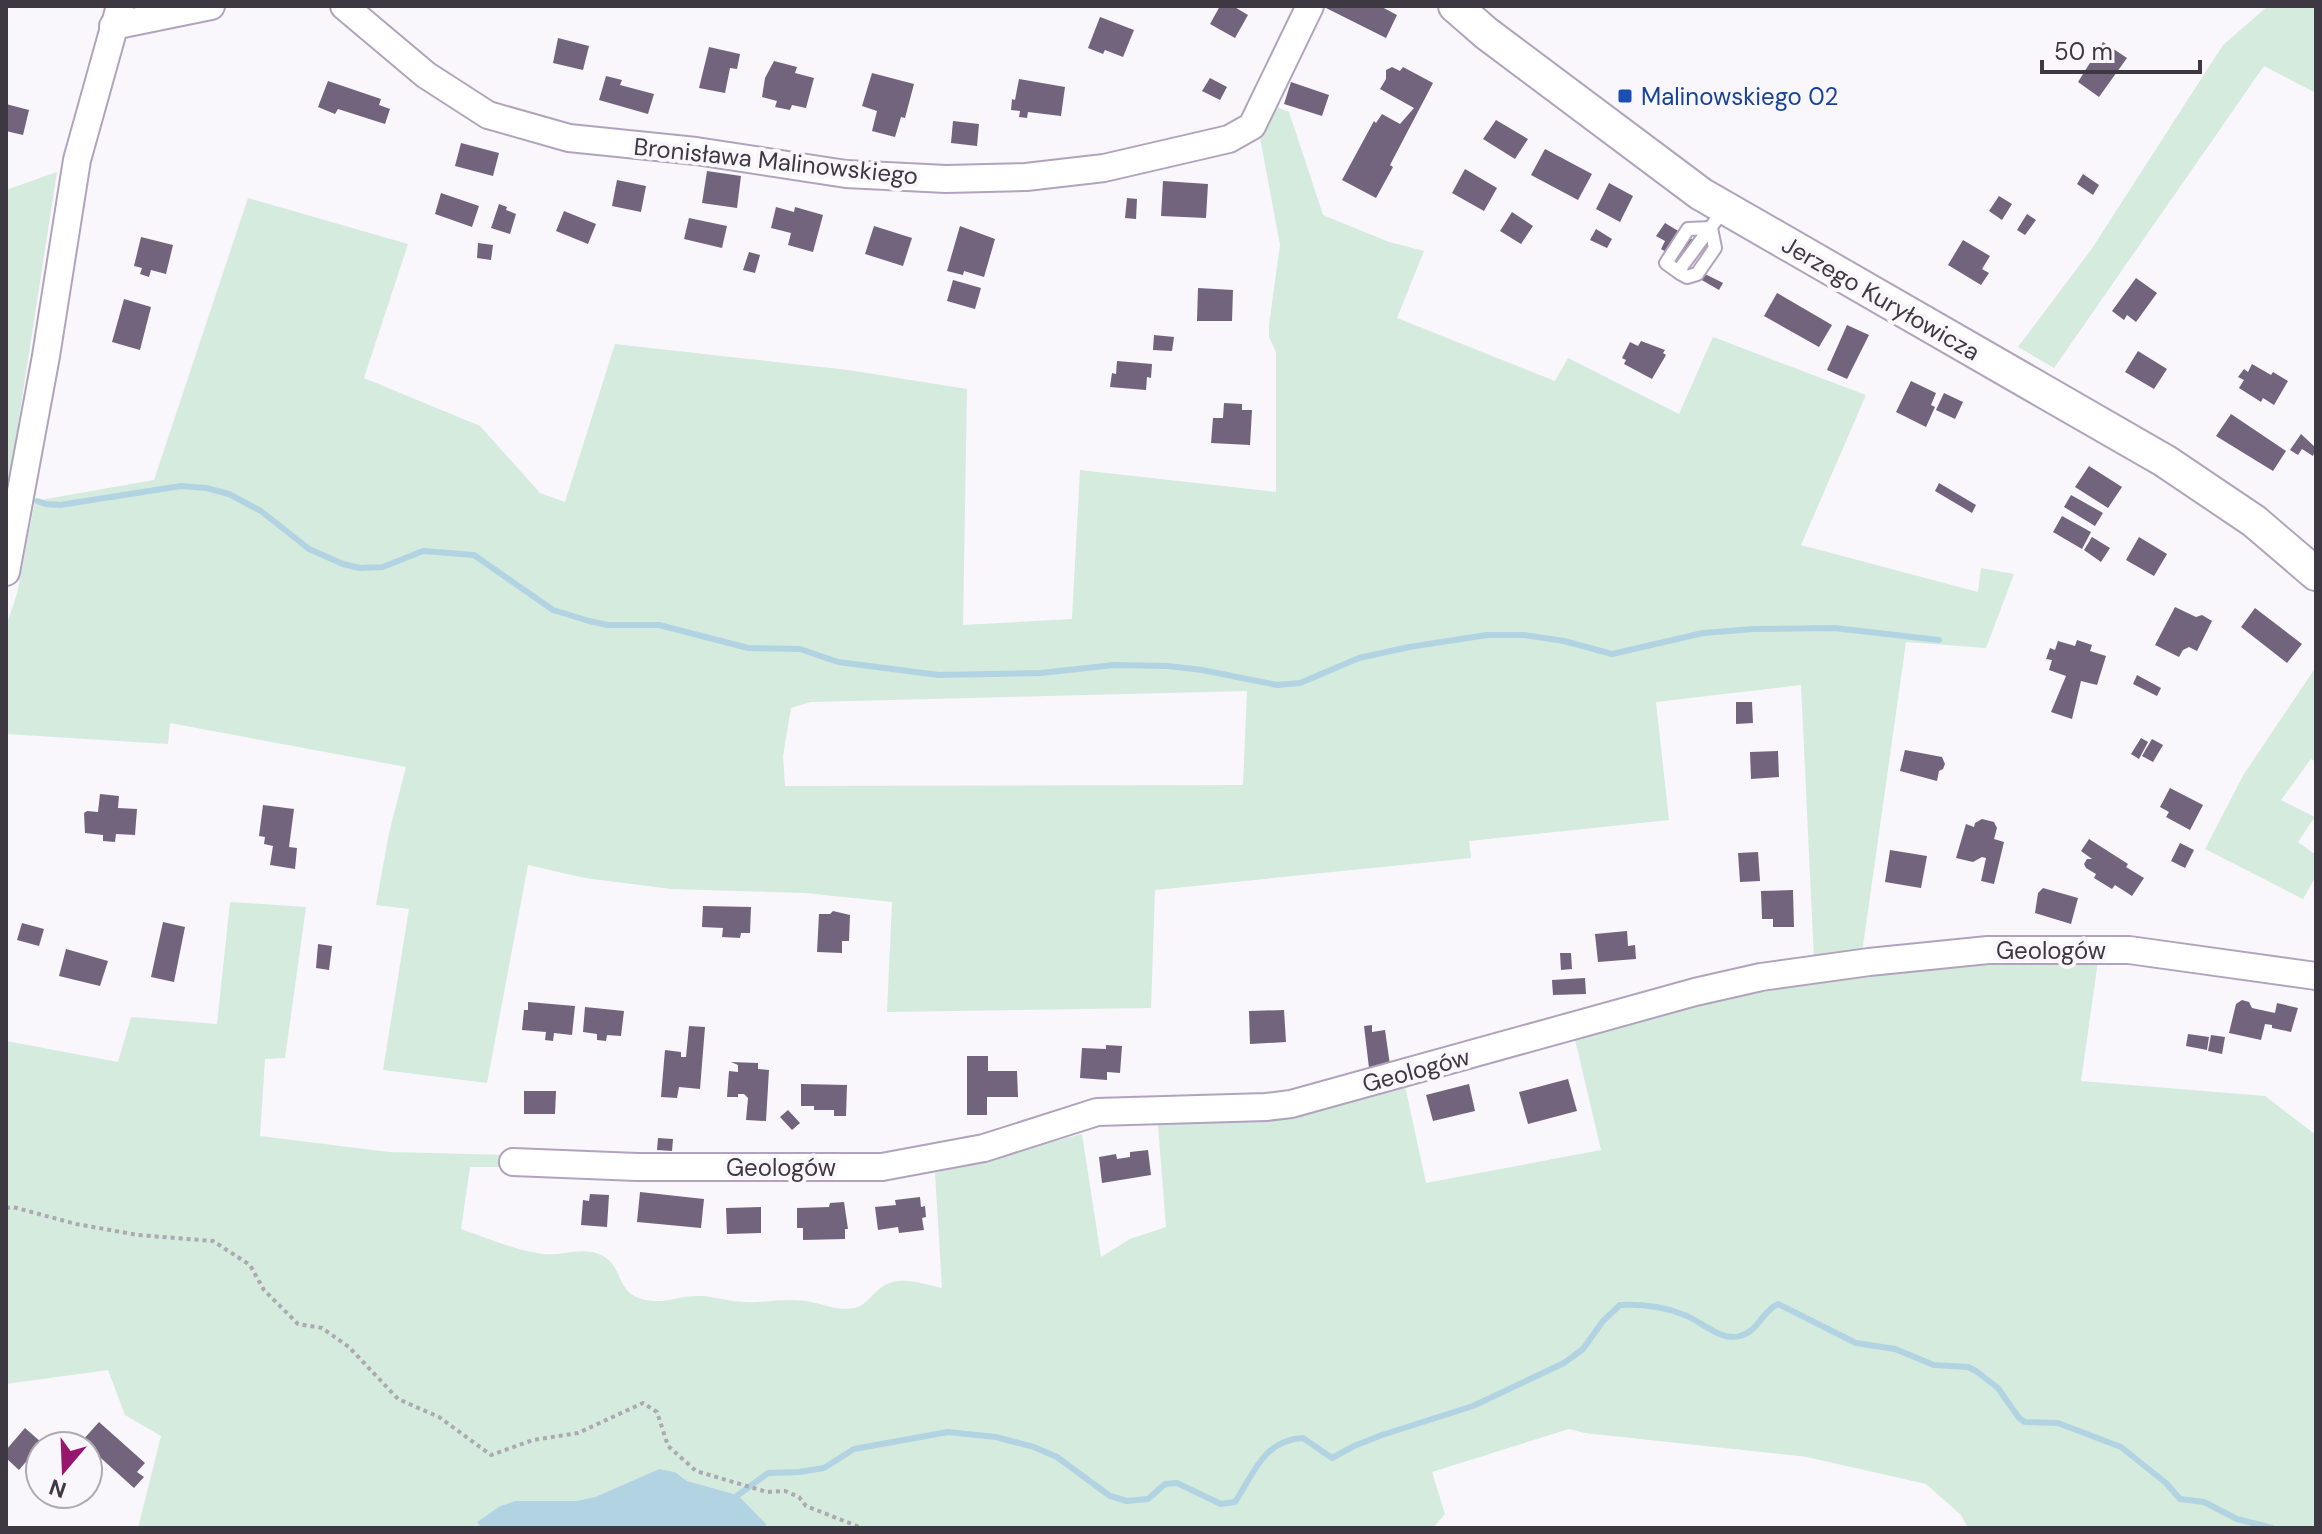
<svg xmlns="http://www.w3.org/2000/svg" width="2322" height="1534" font-family="'DM Sans',sans-serif">
<rect width="100%" height="100%" fill="#f9f6fc"/>
<g fill="#d4ebde" fill-rule="evenodd">
<path d="M2268,6H2316V93L2264,66L2054,368L2018,347L2091,250L2223,45Z"/>
<path d="M1270,104L1289,112L1323,215L1389,242L1424,251L1397,318L1555,381L1568,358L1679,414L1713,337L1866,395L1801,545L1978,592L1981,568L2014,574L1986,648L1906,642L1862,953L1814,959L1801,685L1656,702L1669,820L1469,841L1471,858L1155,890L1151,1008L887,1012L892,902L805,893L671,889L585,878L528,865L487,1083L383,1070L409,909L376,905L389,833L406,767L170,723L168,744L6,734V626L17,594L35,501L154,480L248,198L408,244L364,378L480,426L540,493L565,502L615,344L848,370L967,389L963,625L1072,619L1080,470L1276,492V352L1269,337V325L1280,245L1260,138ZM1247,691L1243,785L785,786L783,756L791,708L811,702Z"/>
<path d="M57,172L6,502V190Z"/>
<path d="M2316,667V762L2311,759L2281,800L2315,817L2298,842L2316,855V876L2303,899L2205,849L2244,774Z"/>
<path d="M230,902L306,907L285,1058L265,1059L260,1136L389,1152L510,1155L507,1167H470L461,1229C487,1238 516,1251 543,1254C559,1256 576,1249 592,1252C630,1260 608,1298 654,1301C669,1302 682,1296 696,1296C712,1295 729,1302 745,1302C765,1303 785,1298 806,1301C820,1303 840,1312 854,1308C865,1306 871,1296 878,1290C898,1273 921,1284 942,1288L935,1173L1082,1134L1101,1257L1130,1239L1166,1227L1158,1125L1319,1105L1404,1081L1426,1183L1601,1150L1573,1031L1760,982L1971,960L2098,961L2081,1081L2265,1096L2316,1135V1528H1968L1961,1515L1926,1484L1807,1457L1585,1433L1569,1429L1432,1472L1445,1514L1433,1528H765V1523L738,1495L687,1481L675,1472L659,1469L595,1497L576,1501H515L500,1506L477,1522L481,1528H138L161,1436L125,1415L108,1370L6,1384V1041L118,1062L131,1017L217,1024Z"/>
</g>
<path fill="#b2d3e2" d="M659,1469L675,1472L687,1481L738,1495L766,1524L765,1528H481L477,1522L500,1506L515,1501H576L595,1497Z"/>
<g fill="none" stroke-linecap="round" stroke-linejoin="round">
<g stroke="#b2d3e2" stroke-width="6">
<path d="M37,501L46,504L60,505L181,486L206,488L229,494L261,511L309,549L343,564L360,568L383,567L423,551L474,555L553,610L589,621L608,625H659L748,648L800,649L838,662L939,675L1041,673L1114,665L1168,666L1202,670L1277,685L1300,683L1359,658L1409,647L1487,635H1524L1564,641L1612,654L1703,633L1754,629L1834,628L1939,640"/>
<path d="M738,1495L768,1473L799,1472L824,1468L854,1449L948,1432L996,1437L1034,1447L1057,1457L1110,1496L1127,1501L1148,1499L1165,1484L1177,1483L1221,1504L1235,1502C1254,1474 1263,1440 1303,1438L1332,1458L1354,1446L1382,1435L1473,1406L1564,1363L1583,1349L1603,1321L1620,1305C1642,1304 1661,1306 1682,1314C1701,1320 1720,1342 1740,1336C1758,1332 1762,1311 1778,1304L1856,1343L1895,1349L1934,1365L1968,1367L1976,1371L1998,1388L2019,1418L2025,1422L2058,1423L2121,1447L2166,1483L2180,1499L2204,1502L2237,1519L2272,1528"/>
</g>
</g>
<g fill="#72647c">
<path d="M1220,6H1233L1248,15L1235,38L1210,24Z"/>
<path d="M1322,6H1380L1397,15L1386,38Z"/>
<path d="M1100,17L1134,30L1123,57L1105,50L1103,54L1088,48Z"/>
<path d="M558,38L589,46L583,70L553,63Z"/>
<path d="M2103,42L2127,58L2099,97L2078,82Z"/>
<path d="M709,47L740,54L737,69L730,68L725,93L699,88Z"/>
<path d="M774,61L797,67L795,73L814,78L806,108L792,105L790,110L775,107L777,101L762,97L765,78Z"/>
<path d="M1392,67L1400,71L1403,67L1433,83L1390,165L1393,167L1376,198L1342,180L1374,121L1376,123L1382,114L1400,124L1414,108L1380,89L1386,79V70Z"/>
<path d="M872,73L914,84L905,118L901,117L895,137L872,131L877,111L862,106Z"/>
<path d="M606,76L622,80L620,85L654,94L648,114L599,100Z"/>
<path d="M1210,78L1227,87L1220,100L1202,91Z"/>
<path d="M1019,79L1065,87L1061,116L1028,112L1027,118L1019,117L1020,111L1011,110L1012,99L1015,100Z"/>
<path d="M328,81L381,99L379,105L390,109L385,124L338,109L335,114L318,107Z"/>
<path d="M1291,82L1329,95L1322,116L1284,104Z"/>
<path d="M6,104L29,110L23,135L6,131Z"/>
<path d="M1496,120L1528,139L1515,159L1483,139Z"/>
<path d="M953,121L979,124L977,146L951,143Z"/>
<path d="M461,143L499,153L493,176L455,166Z"/>
<path d="M1545,149L1592,174L1578,200L1531,175Z"/>
<path d="M1465,169L1497,188L1484,211L1452,193Z"/>
<path d="M707,171L741,176L737,208L702,203Z"/>
<path d="M2083,174L2099,185L2093,195L2077,184Z"/>
<path d="M617,180L646,186L641,212L612,206Z"/>
<path d="M1163,181L1208,184L1206,218L1161,216Z"/>
<path d="M1609,183L1633,196L1620,222L1596,209Z"/>
<path d="M441,193L479,206L472,227L435,214Z"/>
<path d="M1999,196L2012,204L2002,220L1989,211Z"/>
<path d="M1127,198L1137,199L1136,219L1125,218Z"/>
<path d="M499,204L507,207L506,210L516,214L510,234L491,228Z"/>
<path d="M776,207L794,212L795,207L823,215L813,252L788,245L791,233L771,228Z"/>
<path d="M564,211L596,224L588,244L556,231Z"/>
<path d="M1512,212L1533,226L1521,244L1500,231Z"/>
<path d="M2027,214L2036,220L2025,235L2017,230Z"/>
<path d="M689,218L727,226L722,248L684,239Z"/>
<path d="M1665,223L1700,244L1688,265L1661,249L1665,241L1656,236Z"/>
<path d="M874,226L912,238L903,266L865,254Z"/>
<path d="M960,226L995,239L984,277L964,271L963,275L947,271Z"/>
<path d="M1596,229L1612,239L1607,248L1590,240Z"/>
<path d="M141,237L173,245L166,274L151,270L149,277L140,274L142,268L134,266Z"/>
<path d="M1963,240L1990,256L1982,269L1989,273L1981,285L1948,265Z"/>
<path d="M478,243L493,245L491,260L477,258Z"/>
<path d="M749,252L760,255L755,273L743,270Z"/>
<path d="M1703,273L1723,283L1719,290L1700,279Z"/>
<path d="M2136,278L2157,293L2136,322L2127,315L2124,320L2112,311Z"/>
<path d="M953,280L981,288L975,309L947,301Z"/>
<path d="M1198,288L1233,290L1232,321H1197Z"/>
<path d="M1777,293L1832,325L1819,347L1764,316Z"/>
<path d="M124,299L151,307L140,350L112,342Z"/>
<path d="M1847,325L1869,335L1847,379L1827,370Z"/>
<path d="M1154,335L1174,337L1172,351L1153,350Z"/>
<path d="M1641,341L1665,350L1663,353L1666,355L1652,379L1624,364L1626,360L1622,358L1630,342L1638,346Z"/>
<path d="M2138,351L2167,369L2154,389L2125,372Z"/>
<path d="M1117,361L1152,364L1151,378L1147,377L1146,390L1110,387L1112,373L1116,374Z"/>
<path d="M2252,364L2271,375L2273,372L2288,381L2274,405L2263,398L2261,402L2239,388L2244,380L2238,377L2244,369L2248,372Z"/>
<path d="M1911,381L1936,393L1931,405L1935,407L1926,427L1896,412Z"/>
<path d="M1944,393L1963,402L1955,419L1936,410Z"/>
<path d="M1224,403L1242,404V410H1252L1250,445L1211,443L1213,418H1223Z"/>
<path d="M2231,414L2286,451L2273,471L2216,436Z"/>
<path d="M2301,434L2316,448L2313,456L2302,449L2298,455L2290,450Z"/>
<path d="M2089,466L2122,487L2108,508L2075,487Z"/>
<path d="M1939,483L1976,505L1972,513L1935,491Z"/>
<path d="M2071,495L2103,513L2095,526L2064,507Z"/>
<path d="M2062,516L2091,532L2082,549L2053,532Z"/>
<path d="M2092,537L2110,548L2101,562L2084,550Z"/>
<path d="M2139,537L2167,554L2154,576L2126,560Z"/>
<path d="M2175,607L2196,617L2202,615L2212,621L2197,651L2189,647L2183,650L2179,657L2155,645Z"/>
<path d="M2255,608L2302,644L2287,663L2241,627Z"/>
<path d="M2077,640L2092,645L2090,651L2106,656L2097,685L2081,681L2072,719L2051,712L2066,676L2049,670L2052,660L2046,659L2050,648L2055,650L2058,641L2075,646Z"/>
<path d="M2137,675L2161,688L2157,696L2133,684Z"/>
<path d="M1736,702H1752L1753,723L1736,724Z"/>
<path d="M2141,738L2148,742L2139,759L2131,754Z"/>
<path d="M2152,739L2163,745L2153,762L2142,756Z"/>
<path d="M1905,750L1942,757L1945,764L1943,769L1939,771L1937,781L1900,771Z"/>
<path d="M1778,751L1779,777L1751,779L1750,752Z"/>
<path d="M2170,788L2203,805L2190,830L2166,817L2169,812L2160,807Z"/>
<path d="M100,794L119,796L118,808L137,809L135,835L116,834L115,842L103,841V835L85,833L84,813L87,811L98,812Z"/>
<path d="M263,805L294,809L289,847L297,848L295,869L270,865L273,846L264,844L265,837L259,836Z"/>
<path d="M1982,819L1994,822L1997,828L1994,839L2004,842L1994,884L1981,881L1986,858L1982,857L1973,862L1956,858L1966,824L1974,827L1975,823Z"/>
<path d="M2089,839L2128,864L2126,867L2144,878L2132,896L2115,885L2112,889L2094,878L2096,874L2086,868L2084,864L2087,859H2092L2081,851Z"/>
<path d="M2180,843L2194,850L2185,868L2171,861Z"/>
<path d="M1890,850L1927,856L1921,888L1885,882Z"/>
<path d="M1758,852L1760,881L1740,882L1738,853Z"/>
<path d="M2043,888L2078,898L2071,924L2035,913L2038,893Z"/>
<path d="M1793,890L1794,927H1773V919H1762L1761,891Z"/>
<path d="M703,906L751,907L750,933H741L740,938L722,937L723,928L702,927Z"/>
<path d="M833,911L850,915L849,941H842V953L817,952L819,914H830Z"/>
<path d="M163,922L185,927L174,982L151,977Z"/>
<path d="M22,923L44,929L39,946L17,940Z"/>
<path d="M1627,931L1628,946L1635,945L1636,959L1598,962L1595,934Z"/>
<path d="M318,944L332,946L329,970L316,968Z"/>
<path d="M66,949L108,961L100,986L59,976Z"/>
<path d="M1560,953H1571L1572,969L1561,970Z"/>
<path d="M1585,978L1586,994L1553,995L1552,980Z"/>
<path d="M2242,1000L2249,1002L2252,1008L2275,1013L2277,1003L2298,1008L2291,1032L2272,1028V1025L2265,1024L2261,1040L2229,1033L2236,1004Z"/>
<path d="M528,1002L575,1006L572,1035L554,1033L553,1041L545,1040L546,1032L522,1030L524,1010H528Z"/>
<path d="M585,1007L624,1011L621,1036L607,1035L606,1041L597,1040V1034L583,1032Z"/>
<path d="M1284,1010L1286,1042L1250,1044L1249,1011Z"/>
<path d="M1372,1025V1032L1385,1030L1390,1065L1369,1068L1364,1026Z"/>
<path d="M689,1026L705,1027L700,1089L679,1087L677,1098L661,1097L665,1050L681,1052V1057H686Z"/>
<path d="M2188,1034L2209,1037L2207,1050L2186,1046Z"/>
<path d="M2211,1035L2225,1037L2222,1054L2208,1051Z"/>
<path d="M1106,1045L1122,1046L1120,1073L1107,1072V1080L1080,1078L1082,1048L1106,1049Z"/>
<path d="M967,1056H988V1071H1017L1018,1097H987V1115H967Z"/>
<path d="M731,1062L758,1063V1069L769,1070L766,1121L746,1120L748,1098L744,1094H738V1097H727L729,1071L738,1072V1065Z"/>
<path d="M1568,1079L1577,1111L1528,1124L1519,1092Z"/>
<path d="M801,1084L847,1085L846,1116H834V1110H814V1106H801Z"/>
<path d="M1469,1084L1475,1111L1433,1121L1426,1095Z"/>
<path d="M524,1091H556L555,1114H524Z"/>
<path d="M788,1110L800,1123L792,1130L780,1117Z"/>
<path d="M658,1138L673,1139L672,1151L657,1150Z"/>
<path d="M1148,1150L1151,1175L1102,1183L1099,1157L1116,1154L1117,1159L1130,1157V1152Z"/>
<path d="M640,1192L704,1199L701,1228L637,1222Z"/>
<path d="M590,1194L609,1195L607,1227L581,1225L583,1200L589,1201Z"/>
<path d="M920,1197L921,1207L925,1206L926,1217L922,1218L924,1230L899,1233L898,1227L878,1230L875,1207L896,1205L895,1200Z"/>
<path d="M844,1202L848,1229H845V1239L803,1240V1228H797V1208L829,1207L830,1203Z"/>
<path d="M761,1207V1233L727,1234L726,1208Z"/>
<path d="M99,1422L145,1463L137,1472L144,1477L134,1488L82,1441Z"/>
<path d="M25,1428L42,1443L19,1470L6,1458V1450Z"/>
</g>
<g fill="none" stroke-linecap="round" stroke-linejoin="round">
<g stroke="#b1a3bd" stroke-width="16">
<g id="service">
<path d="M1711,228L1715,248L1697,274L1687,277L1680,273L1682,266L1725,208"/>
<path d="M1680,273L1666,263L1688,229L1711,228"/>
</g>
</g>
<g stroke="#b1a3bd" stroke-width="30">
<g id="minor">
<path d="M344,6L426,75L488,115L569,138L696,151L846,174L946,179L1026,177L1104,168L1229,139L1252,126L1310,6"/>
<path d="M113,26L211,6"/>
<path d="M6,572L46,356L77,160L120,6"/>
<path d="M513,1162L637,1167H882L984,1148L1097,1112L1266,1107L1291,1104L1695,992L1761,977L1869,962L1988,950H2129L2316,976"/>
</g>
</g>
<g stroke="#b1a3bd" stroke-width="36">
<path id="tertiary" d="M1455,6L1486,33L1701,194L2165,461L2254,521L2316,574"/>
</g>
<path stroke="#ada9b1" stroke-width="4" stroke-dasharray="4 4" stroke-linecap="butt" d="M6,1208L13,1207L76,1224L138,1235L213,1241L250,1265L264,1290L298,1324L322,1328L349,1347L398,1399L439,1417L491,1455L533,1440L578,1433L643,1403L657,1412L668,1446L696,1471L767,1492L785,1491L799,1497L806,1506L862,1528"/>
<use href="#service" stroke="#fff" stroke-width="12"/>
<use href="#minor" stroke="#fff" stroke-width="26"/>
<use href="#tertiary" stroke="#fff" stroke-width="32"/>
</g>
<rect fill="#1a4fb4" stroke="#f9f6fc" stroke-width="3" x="1617" y="88" width="16" height="16" rx="4"/>
<g text-anchor="middle" dominant-baseline="central" stroke-width="8" stroke-linejoin="round" paint-order="stroke">
<g font-size="24" fill="#164399" stroke="#f9f6fc" text-anchor="start">
<text x="1641" y="96">Malinowskiego 02</text>
</g>
<g font-size="24" fill="#3e3843" stroke="#f9f6fc">
<text transform="translate(776 161) rotate(6)">Bronisława Malinowskiego</text>
<text transform="translate(1881 298) rotate(30)">Jerzego Kuryłowicza</text>
<text x="2051" y="950">Geologów</text>
<text transform="translate(1416 1070) rotate(-15)">Geologów</text>
<text x="781" y="1167">Geologów</text>
</g>
</g>
<rect width="2322" height="1534" fill="none" stroke="#3e3843" stroke-width="16"/>
<g transform="translate(64 1470) rotate(199)"><circle r="38" fill="#f9f6fc" stroke="#aeaab2" stroke-width="2"/>
<path d="M0-6L14 30L0 20L-14 30Z" fill="#97176f"/>
<text y="-12" font-size="22" font-weight="bold" text-anchor="middle" fill="#3e3843">N</text>
</g>
<path d="M2042 60v12h158v-12" fill="none" stroke="#3e3843" stroke-width="4"/>
<text x="2054" y="60" font-size="24" fill="#3e3843" stroke="#f9f6fc" stroke-width="6" paint-order="stroke">50 m</text>
</svg>
